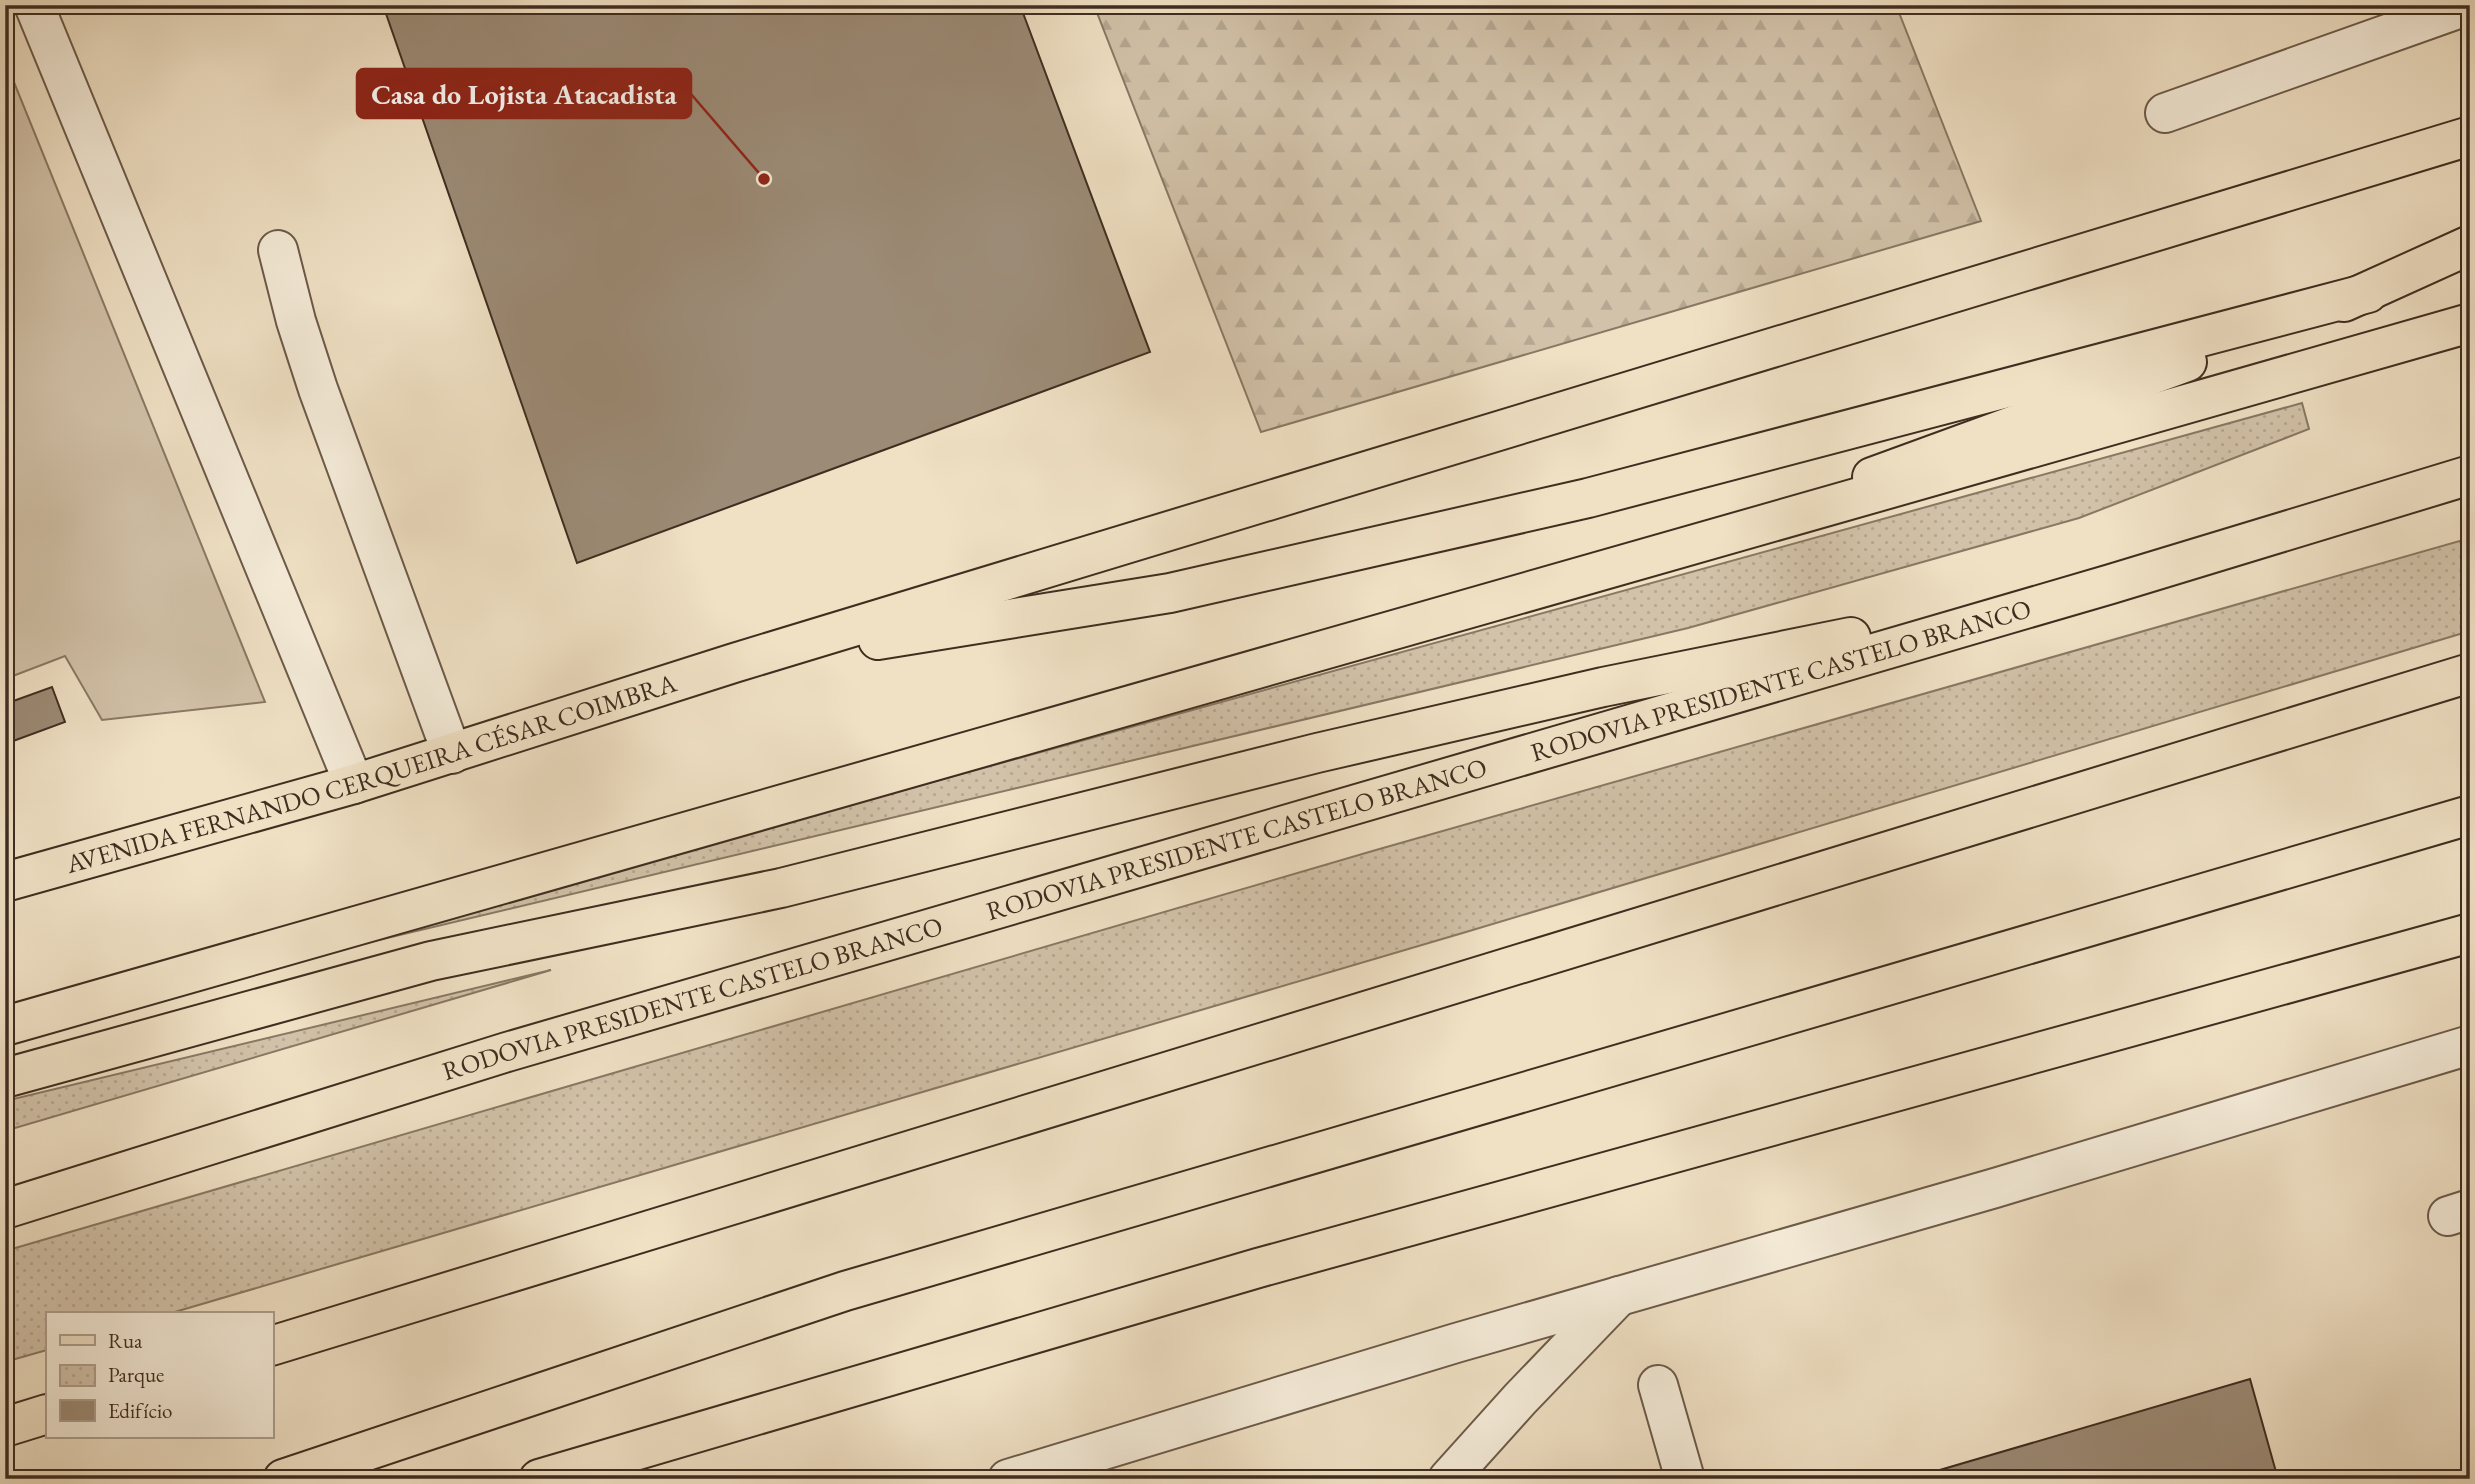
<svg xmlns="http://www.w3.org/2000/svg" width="2475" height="1484" font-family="'EB Garamond',serif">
<defs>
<pattern id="forest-firs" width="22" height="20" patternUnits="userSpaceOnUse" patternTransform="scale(1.75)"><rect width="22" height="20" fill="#d2c2a9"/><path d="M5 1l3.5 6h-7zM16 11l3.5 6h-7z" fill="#b5a791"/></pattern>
<pattern id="park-dots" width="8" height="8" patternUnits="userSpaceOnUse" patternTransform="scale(1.75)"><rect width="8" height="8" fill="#d2c2a9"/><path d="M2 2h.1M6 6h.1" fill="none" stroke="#b5a791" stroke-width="1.8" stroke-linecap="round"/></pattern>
</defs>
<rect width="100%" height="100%" fill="#f0e1c5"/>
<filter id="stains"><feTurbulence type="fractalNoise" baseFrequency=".00286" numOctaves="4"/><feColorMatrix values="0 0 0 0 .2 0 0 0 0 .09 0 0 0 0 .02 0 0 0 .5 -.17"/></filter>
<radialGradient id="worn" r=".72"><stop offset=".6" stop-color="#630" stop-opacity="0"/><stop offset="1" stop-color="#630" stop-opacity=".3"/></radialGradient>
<path fill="#d2c2a9" stroke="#897864" stroke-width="2" d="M5,60L265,702L102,720L65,656L5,679Z"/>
<path fill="url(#forest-firs)" stroke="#897864" stroke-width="2" d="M1094,5H1896L1981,221L1261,432Z"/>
<g fill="url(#park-dots)" stroke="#897864" stroke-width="2">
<path d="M2302,403L2309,429L2079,518L1688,628L253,970Z"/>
<path d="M2470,538V631L1466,932L168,1314H47V1350L5,1362V1251L1376,850Z"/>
<path d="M551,970L5,1131V1101Z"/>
</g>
<g fill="#9c8b76" stroke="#402d20" stroke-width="2">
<path d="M383,5H1020L1150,352L577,563Z"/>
<path d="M52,687L65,722L5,744V704Z"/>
<path d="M2250,1379L2278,1479H1909Z"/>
</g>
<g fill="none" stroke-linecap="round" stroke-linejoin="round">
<g stroke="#6c5a49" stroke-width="42">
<g id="minor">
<path d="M34,5L354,784"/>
<path d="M2165,113L2469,5"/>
<path d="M278,250L296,321L318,389L452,754"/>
<path d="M2448,1216L2470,1209"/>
<path d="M1658,1385L1685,1479"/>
<path d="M1008,1479L1456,1343L1995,1188L2470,1045"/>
<path d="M1448,1479L1520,1399L1619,1296"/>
</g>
</g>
<g stroke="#402d20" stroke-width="42">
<g id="major">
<path d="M2344,302L2470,245"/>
<path d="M1872,477L2187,362"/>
<path d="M878,640L1170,593L1588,498L2368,293"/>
<path id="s1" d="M5,882L354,784L734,663L2470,136"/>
</g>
</g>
<g stroke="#402d20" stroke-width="42">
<g id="highway">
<path d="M5,1026L2470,323"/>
<path d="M5,1078L431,961L781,888L1317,753L1603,687L1851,637"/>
<path id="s2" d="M5,1209L507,1052L2111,584L2470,475"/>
<path d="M271,1346L2470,673"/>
<path d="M5,1427L47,1414"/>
<path d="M283,1479L845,1291L2470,815"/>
<path d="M539,1479L1258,1268L2470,933"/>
</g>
</g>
<use href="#minor" stroke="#f5ecd9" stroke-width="38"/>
<use href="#major" stroke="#f0e1c5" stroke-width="38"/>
<use href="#highway" stroke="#f0e1c5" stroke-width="38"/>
</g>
<g text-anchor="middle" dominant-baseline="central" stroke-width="7" stroke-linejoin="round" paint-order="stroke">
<g font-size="26" fill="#402d20" stroke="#f5ecd9">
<text stroke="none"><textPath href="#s2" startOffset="1853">RODOVIA PRESIDENTE CASTELO BRANCO</textPath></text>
<text stroke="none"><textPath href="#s1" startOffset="382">AVENIDA FERNANDO CERQUEIRA CÉSAR COIMBRA</textPath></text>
<text stroke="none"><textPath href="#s2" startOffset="1286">RODOVIA PRESIDENTE CASTELO BRANCO</textPath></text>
<text stroke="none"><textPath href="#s2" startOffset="719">RODOVIA PRESIDENTE CASTELO BRANCO</textPath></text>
</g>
</g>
<path fill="none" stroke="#8f2418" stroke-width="2.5" d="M764 179L691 94"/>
<circle fill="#8f2418" stroke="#f5ecd9" stroke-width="2.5" cx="764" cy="179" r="7"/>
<rect fill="#8f2418" stroke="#8f2418" stroke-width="2.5" x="357" y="69" width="334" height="49" rx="7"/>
<g font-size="28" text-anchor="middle" font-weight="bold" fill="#fff">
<text x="524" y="104">Casa do Lojista Atacadista</text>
</g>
<rect width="2475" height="1484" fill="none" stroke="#f0e1c5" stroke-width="28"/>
<rect x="7" y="7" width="2461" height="1470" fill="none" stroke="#402d20" stroke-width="3.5"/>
<rect x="14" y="14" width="2447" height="1456" fill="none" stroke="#402d20" stroke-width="2"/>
<rect x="46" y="1312" width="228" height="126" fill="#f5ecd9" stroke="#ada08f" stroke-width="2"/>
<rect x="60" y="1335" width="35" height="10" fill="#f0e1c5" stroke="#ada08f" stroke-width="2"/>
<text x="108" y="1348" font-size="21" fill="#402d20">Rua</text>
<rect x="60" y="1365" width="35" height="21" fill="url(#park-dots)" stroke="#ada08f" stroke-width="2"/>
<text x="108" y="1382" font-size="21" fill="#402d20">Parque</text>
<rect x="60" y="1400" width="35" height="21" fill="#9c8b76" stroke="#ada08f" stroke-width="2"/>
<text x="108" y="1418" font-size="21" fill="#402d20">Edifício</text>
<rect width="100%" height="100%" filter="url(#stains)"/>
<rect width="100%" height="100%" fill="url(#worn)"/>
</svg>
